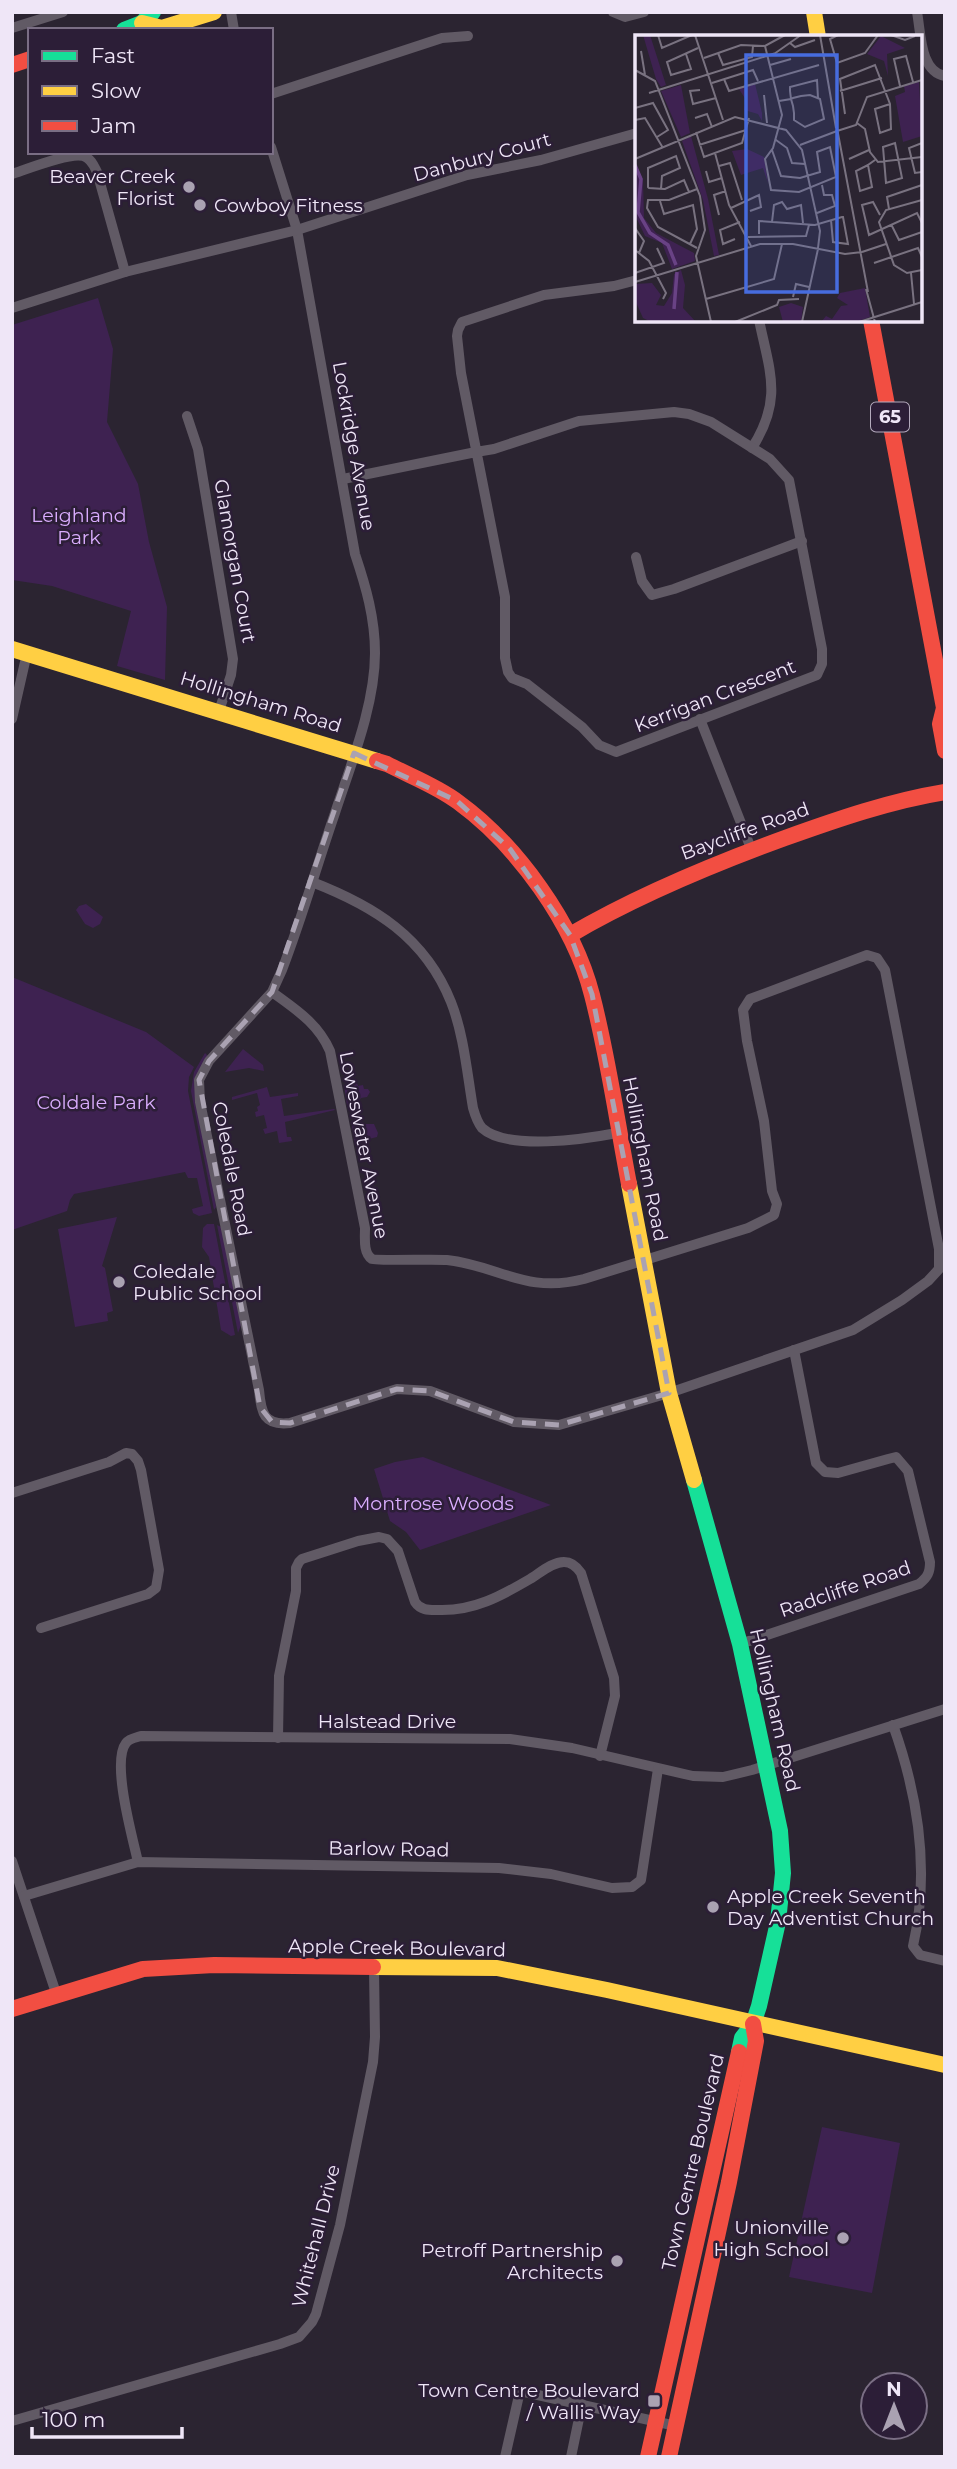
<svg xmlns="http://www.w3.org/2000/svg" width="957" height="2469" font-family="Montserrat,sans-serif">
<rect width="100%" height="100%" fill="#2b2431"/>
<g fill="#3e2251">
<path d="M98,298L113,349L107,422L138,484L149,542L167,607L165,680L117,666L131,611L52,586L12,580V325Z"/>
<path d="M86,904L103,917L100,924L93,928L85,924L76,910L79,906Z"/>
<path d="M12,977L146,1032L194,1067L189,1077L188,1091L212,1213L199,1216L193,1213L192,1209L203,1206L197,1178H188L185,1172L74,1194L70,1200L67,1211L12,1230Z"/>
<path d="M243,1049L263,1065L264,1071L249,1068L225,1072Z"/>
<path d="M205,1053L208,1056L198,1073L216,1207L214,1210L191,1091L194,1072Z"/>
<path d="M357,1083L358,1086L363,1085L364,1089H368L370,1092L367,1097L361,1098L357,1104L347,1105L344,1085Z"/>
<path d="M267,1087L270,1097L298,1093V1096L281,1099L284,1116L334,1109L335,1110L285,1122L287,1137H291L292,1141L279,1143L277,1131L265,1134L263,1129L267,1128L264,1115L256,1117L255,1112L258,1111L257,1107L260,1105L257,1093L232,1100V1097Z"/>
<path d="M363,1124H374L378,1133L377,1137L369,1139L368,1142L355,1144L352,1126Z"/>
<path d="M117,1217L102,1266L105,1268L113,1311L107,1313L108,1321L75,1327L58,1229Z"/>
<path d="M207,1224H214L235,1335L231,1336L221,1330L209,1257L202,1247L203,1228Z"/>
<path d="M217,1225L221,1227L241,1325L238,1333Z"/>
<path d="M423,1457L551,1505L420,1550L406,1532L390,1521L374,1469L395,1462Z"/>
<path d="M822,2127L900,2143L872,2293L789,2277Z"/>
</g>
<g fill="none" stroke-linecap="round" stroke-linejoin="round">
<g stroke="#615a65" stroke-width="10">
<path d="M231,12L234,30"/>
<path d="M613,12L625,17L644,12"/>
<path d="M917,12C921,33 920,72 945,76"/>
<path d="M12,28L63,12"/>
<path d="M271,94L442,38L468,36"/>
<path d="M271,147L297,230L355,554C366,587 375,618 375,653C375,705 351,764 335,813C317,865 302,918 282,970L272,992L209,1061L199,1080L200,1102L259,1390C261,1413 264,1426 290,1423L397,1389L430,1391L514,1422L559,1425L669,1393L853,1330L902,1300L928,1281L939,1269V1249L885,970L877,958L867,955L750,999L743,1010L747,1041L764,1121L772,1191L777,1204L774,1215L748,1228L584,1279C525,1294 500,1266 447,1260C435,1259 376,1261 372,1259C363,1253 365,1238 365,1228L330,1051C318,1023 295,1009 272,992"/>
<path d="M12,174C27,169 70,152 83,156C91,158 94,166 97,172L125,272"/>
<path d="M12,308L125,272L297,230L467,175L541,160L637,133"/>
<path d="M187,416L198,449L233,659L231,675L219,711"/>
<path d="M752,448C783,399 770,373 759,320"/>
<path d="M343,479L476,452L494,449L579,421L674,412L689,414L711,422L770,459L789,480L822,649V664L817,675L616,752L599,745L582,727L527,684L512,678L508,672L505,658V597L461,373L457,336L458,330L462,322L544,295L614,286L637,280"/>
<path d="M636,557L642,581L652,595L674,589L802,541"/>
<path d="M12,719L27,653"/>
<path d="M700,719L752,851"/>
<path d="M312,882C374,906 425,937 451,1002C464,1035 467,1073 473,1108C475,1115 477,1122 482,1128C507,1151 586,1139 617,1133"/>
<path d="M12,1493L109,1462L126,1453L132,1454L138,1461L141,1470L159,1570L156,1588L148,1594L41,1628"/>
<path d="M740,1644L919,1584C928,1577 930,1572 930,1562L908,1471L896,1457L888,1459L838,1473L825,1472L816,1463L794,1350"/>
<path d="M893,1725C918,1795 930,1872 913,1946L920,1955L945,1961"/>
<path d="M278,1738L279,1676L296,1591V1568L299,1562L302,1559L358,1541L379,1537L387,1539L398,1551L415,1602C421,1611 430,1610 439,1610C474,1611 501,1596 530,1579C540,1573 552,1562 564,1562C571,1562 577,1567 581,1573L614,1678L615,1696L600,1756"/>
<path d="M12,1861L57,1996"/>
<path d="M138,1862C133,1839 111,1762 126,1743C130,1738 135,1738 141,1736L510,1739L572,1748L693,1776L723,1777L752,1770L945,1709"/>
<path d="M24,1896L138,1862L499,1868L551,1874L612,1888L632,1887L641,1880L658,1769"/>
<path d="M12,2421L280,2344L299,2337L312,2322L316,2314L340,2225L373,2062L375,2037L374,1968"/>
<path d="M505,2457L520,2391L676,2426"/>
<path d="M571,2457L582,2404"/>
</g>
<g stroke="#16e098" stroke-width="16">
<path d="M124,30L142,23L153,12"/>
<path d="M694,1480L740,1644L780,1831L783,1873L778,1922L759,2006L753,2024L742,2038L739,2052"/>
</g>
<g stroke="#ffcf43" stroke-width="16">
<path d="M814,12L818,37"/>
<path d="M142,23L162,28L214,12"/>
<path d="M12,649L377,761"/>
<path d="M629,1184L669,1393L694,1480"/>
<path d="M373,1967L497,1968L607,1990L945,2065"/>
</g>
<g stroke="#f24e42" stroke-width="16">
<path d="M12,65L30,59"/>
<path d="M871,320L944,708L940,724L945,751"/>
<path d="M377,761L387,764C410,776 437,786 458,802C517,845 574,924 592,995C608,1056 617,1122 629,1184"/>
<path d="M570,935C638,895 711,865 785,838C838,819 890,801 945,792"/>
<path d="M12,2009L143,1969L214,1965L373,1967"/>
<path d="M648,2457L739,2052"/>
<path d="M669,2457L729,2182L756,2041L753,2024"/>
</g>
</g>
<path fill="none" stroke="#aaa2b2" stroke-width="5" stroke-dasharray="14 9" stroke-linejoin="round" d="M354,753L457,801L510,849L570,935L592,994L669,1393L559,1425L514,1422L430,1391L397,1389L290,1423L272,1422L260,1407L199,1080L209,1061L272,992Z"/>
<g fill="#aaa2b2" stroke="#2c1e37" stroke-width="2.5">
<circle cx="189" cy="187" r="7"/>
<circle cx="200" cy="205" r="7"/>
<circle cx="119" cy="1282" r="7"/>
<circle cx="713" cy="1907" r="7"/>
<circle cx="843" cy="2238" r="7"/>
<circle cx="617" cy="2261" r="7"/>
<rect x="647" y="2394" width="14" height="14" rx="3.5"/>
</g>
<g text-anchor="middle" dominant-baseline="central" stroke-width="5" stroke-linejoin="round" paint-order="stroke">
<rect fill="#2c1e37" stroke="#b4aabd" stroke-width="2" x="871" y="402.5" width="38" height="29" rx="5"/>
<g font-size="18" font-weight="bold" fill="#efe6f7">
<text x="890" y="417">65</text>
</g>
<g font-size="19" fill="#efe6f7" stroke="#2c1e37">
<text transform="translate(482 157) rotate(-15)">Danbury Court</text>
<text transform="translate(354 446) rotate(80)">Lockridge Avenue</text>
<text transform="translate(235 561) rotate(80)">Glamorgan Court</text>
<text transform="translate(715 696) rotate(-21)">Kerrigan Crescent</text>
<text transform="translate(261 702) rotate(17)">Hollingham Road</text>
<text transform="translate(745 831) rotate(-20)">Baycliffe Road</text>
<text transform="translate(364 1145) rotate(79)">Loweswater Avenue</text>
<text transform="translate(645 1159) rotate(79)">Hollingham Road</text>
<text transform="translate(232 1169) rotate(79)">Coledale Road</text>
<text transform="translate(845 1589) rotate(-19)">Radcliffe Road</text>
<text transform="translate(775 1710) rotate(77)">Hollingham Road</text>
<text x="387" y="1721">Halstead Drive</text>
<text transform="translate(389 1849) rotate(1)">Barlow Road</text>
<text transform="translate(397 1948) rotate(1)">Apple Creek Boulevard</text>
<text transform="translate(693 2162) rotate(-77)">Town Centre Boulevard</text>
<text transform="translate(316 2236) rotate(-76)">Whitehall Drive</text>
</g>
<g font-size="19" fill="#efe6f7" stroke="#2c1e37" text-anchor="end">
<text x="175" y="176">Beaver Creek<tspan x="175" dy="22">Florist</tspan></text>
<text x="214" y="205" text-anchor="start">Cowboy Fitness</text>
<text x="133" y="1271" text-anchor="start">Coledale<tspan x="133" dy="22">Public School</tspan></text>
<text x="727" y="1896" text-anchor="start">Apple Creek Seventh<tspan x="727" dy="22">Day Adventist Church</tspan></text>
<text x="829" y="2227">Unionville<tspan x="829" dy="22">High School</tspan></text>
<text x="603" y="2250">Petroff Partnership<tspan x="603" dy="22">Architects</tspan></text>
<text x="640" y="2390">Town Centre Boulevard<tspan x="640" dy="22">/ Wallis Way</tspan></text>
</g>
<g font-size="19" fill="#daadfe" stroke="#2c1e37">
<text x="79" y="515">Leighland<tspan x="79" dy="22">Park</tspan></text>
<text x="96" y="1102">Coldale Park</text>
<text x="433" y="1503">Montrose Woods</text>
</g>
</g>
<g transform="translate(635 35)">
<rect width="287" height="287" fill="#2b2431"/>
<path d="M8,0H15L31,50L26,52L21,44ZM246,1L270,13L252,19L253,41L249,26L232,19ZM284,47L287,101L268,107L260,61L270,57L269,51ZM120,49L127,78V86L123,79L109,75L111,65L104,54ZM46,50L55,98L46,102L26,56ZM56,101L73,164L84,220L79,221L68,165L47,106ZM112,114L129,122L133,148L128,133L106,140L97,116ZM0,127L8,145L9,183L21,198L59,218L60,226L37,234L27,208L10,201L0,180ZM46,235L50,250L48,273L61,287H16L8,283L0,265V249L17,248L26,260L21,270L29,271L37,258L39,239ZM230,253L235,282L221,287H186L191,281L197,284L206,271L213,270L202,263L205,258ZM156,268L168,272L166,287H148L144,272Z" fill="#3e2251"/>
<path fill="none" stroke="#694285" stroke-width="3.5" d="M0,130L6,144L3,177L15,198L33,210L41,230M39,274L42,237"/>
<path fill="none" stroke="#797280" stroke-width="2" d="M23,0L27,13L57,0M60,0L88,85M185,0L201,93M203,0L195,4L202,28L230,18L243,0M256,0L270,5L280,1M155,8L160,12L180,5M130,11L147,80L138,113L130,124L136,155L164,157L201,142L195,112L182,117L185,137L165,143L146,141L137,115M6,16L10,40M83,18L88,30L117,22L118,11M51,19L56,34L36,40L32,27L63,13M139,19L166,0M69,23L106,10L130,11L150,0M135,30L156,24M0,35L20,46L65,161L70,195L61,221L76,287M89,44L94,56L184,30M77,48L118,35L123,46M265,51L259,24L271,21L278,47M65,55L55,56L58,69L81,63M205,56L247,43M14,58L141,18M129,60L132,88M144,66L156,64L158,63L166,61L175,60L185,64L189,84L170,92L159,85V78L158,71L156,64L155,56V52L182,45L183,63M0,73L18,68L33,95L22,102M210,79L205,44L240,30L255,69L256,94L245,98L240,74L255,69M60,83L72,79L77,92M0,85L10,83L28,113M201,88L233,257M222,88L230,94L235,117L243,127L287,122M202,96L221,90L232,62L287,45M61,97L69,122L107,108L114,83M141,105L152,113L157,128L170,129M260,108L267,143L251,148L248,112ZM287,108L274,113L280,138L287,137M64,110L111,95M165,110L202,96M80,118L94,170L116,211M0,124L100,82L151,95L167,115L185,196L183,213M214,124L234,115M233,130L221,136L225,156L237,152L233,130L240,125M84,131L95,128L107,165M71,136L74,147L87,143M26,154L27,141L45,133L41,121L13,133V152L14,153L29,154H30L49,145L54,157M62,154L34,165H13L12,173L23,192L62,213M287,165L251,175L244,187L259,230L272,238L287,235M25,166L29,179L58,170L62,194L55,209M96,173L124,160L126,172L115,176M254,174L252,162L287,150M182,178L200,171L197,160H189L187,150M84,180L79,160L91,156M245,180L238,167L227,170L234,200L282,178L287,188M137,187L139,170L147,167L152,174L166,170L168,188M256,189L264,205L287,197M0,193L9,206L4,218M124,199V186L180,190L207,182H208L213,209L198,207L196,185M113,202L171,201L174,190M100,204L88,209L85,195L105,187M0,215L14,226L31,258L28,264M227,217L251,209M239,228L283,213L287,222M0,238L29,228L22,213M276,238L279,269M0,247L125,209H158L210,219L227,217M231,254L240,287M158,262L161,249L174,252M71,264L139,244L147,209M100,287L142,270L144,265L164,264M167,287L183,214M224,287L287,267"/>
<path fill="#476cde" fill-opacity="0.15" stroke="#476cde" stroke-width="3.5" d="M111,20H202V257H111Z"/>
<rect width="287" height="287" fill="none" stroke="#efe6f7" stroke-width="3.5"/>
</g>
<rect width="957" height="2469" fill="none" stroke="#efe6f7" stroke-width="28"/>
<rect x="28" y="28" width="245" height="126" fill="#2c1e37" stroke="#7a6e84" stroke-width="2"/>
<rect x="42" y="51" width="35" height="10" fill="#16e098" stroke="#7a6e84" stroke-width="2"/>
<text x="91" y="63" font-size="21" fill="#efe6f7">Fast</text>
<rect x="42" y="86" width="35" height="10" fill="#ffcf43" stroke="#7a6e84" stroke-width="2"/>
<text x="91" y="98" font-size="21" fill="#efe6f7">Slow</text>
<rect x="42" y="121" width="35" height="10" fill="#f24e42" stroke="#7a6e84" stroke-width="2"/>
<text x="91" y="133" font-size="21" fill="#efe6f7">Jam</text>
<g transform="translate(894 2406)"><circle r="33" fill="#2c1e37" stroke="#7a6e84" stroke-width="2"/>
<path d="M0-5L12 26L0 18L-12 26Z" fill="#aaa2b2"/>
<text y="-10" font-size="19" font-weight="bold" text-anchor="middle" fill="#efe6f7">N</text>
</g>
<path d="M32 2427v10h150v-10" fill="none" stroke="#efe6f7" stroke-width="3.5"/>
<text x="42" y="2427" font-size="21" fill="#efe6f7" stroke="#2c1e37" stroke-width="5" paint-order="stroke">100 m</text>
</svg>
